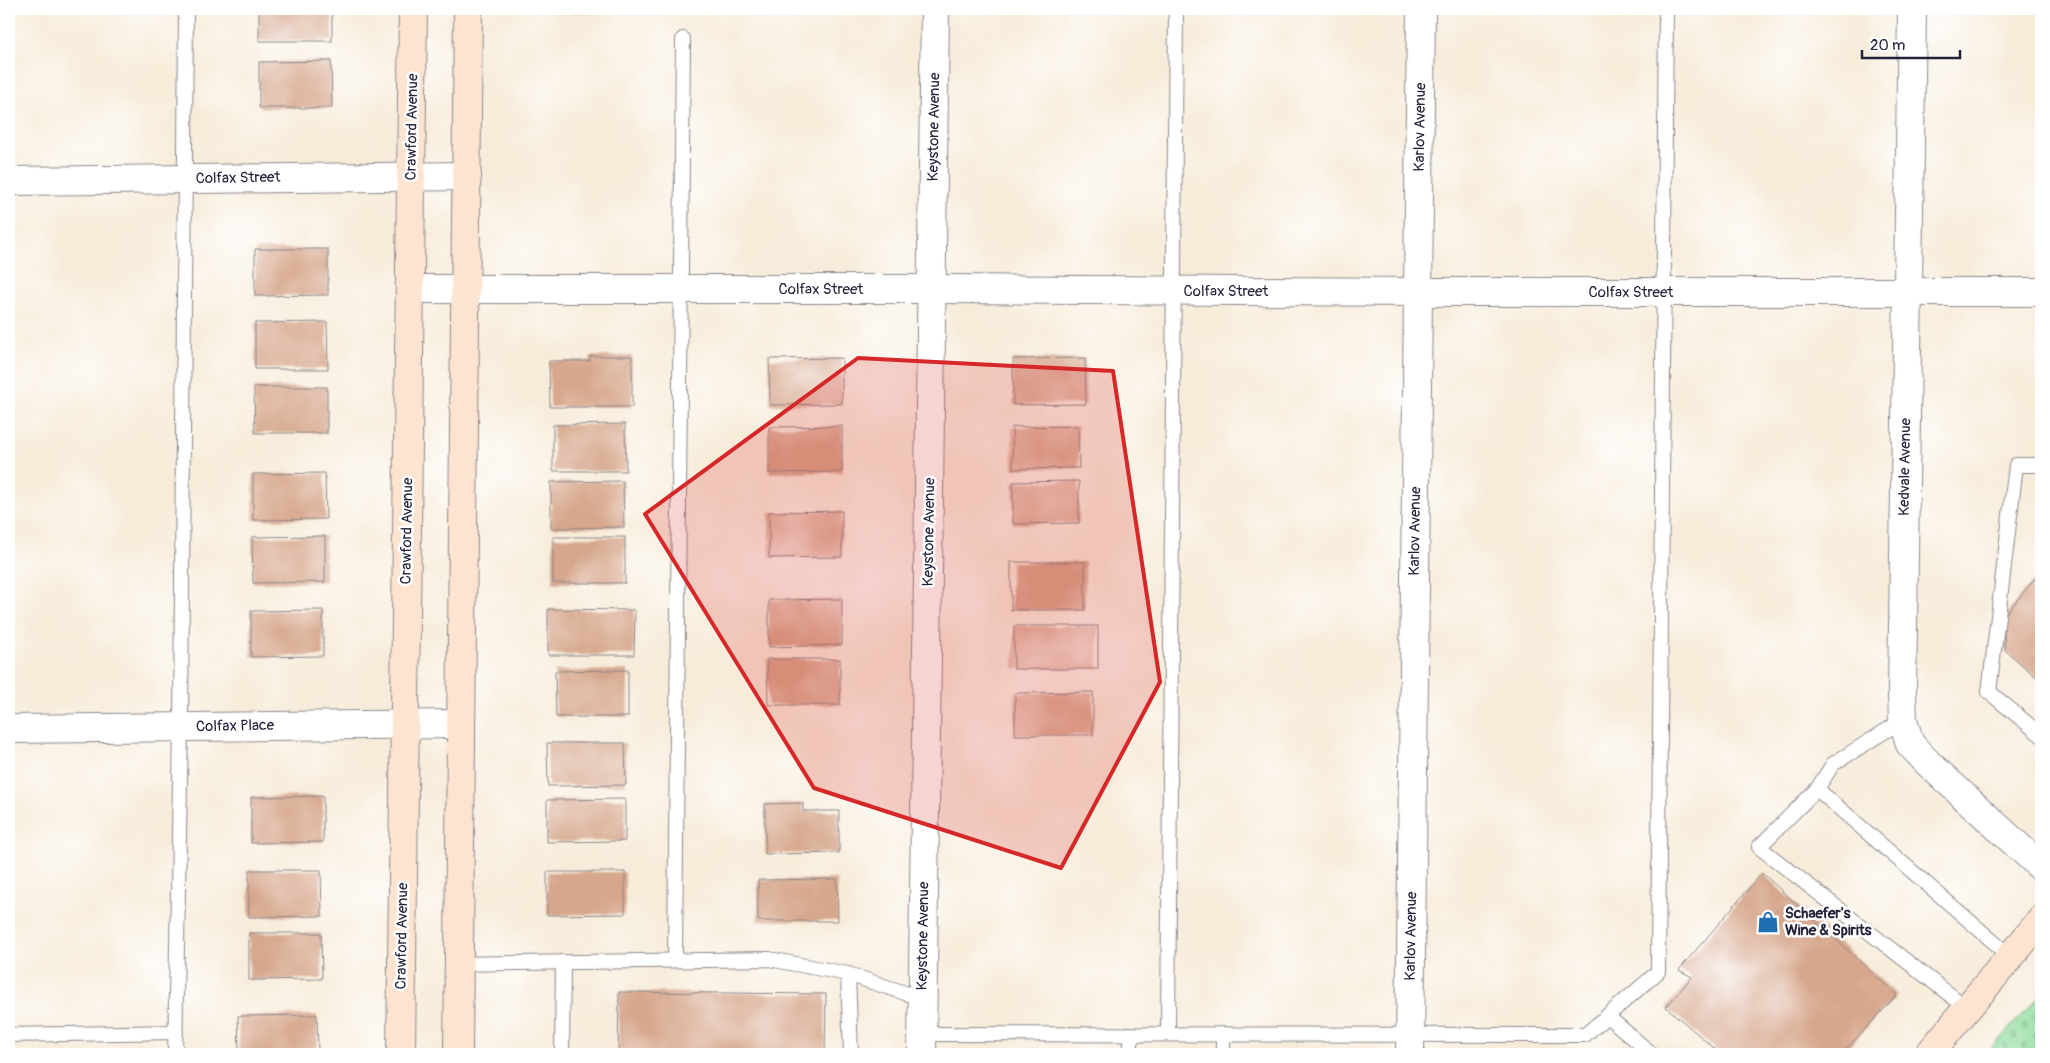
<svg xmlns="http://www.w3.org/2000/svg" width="2050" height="1063" font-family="Pangolin,sans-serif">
<defs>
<pattern id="cemetery-stones" width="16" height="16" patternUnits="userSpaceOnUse" patternTransform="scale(1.25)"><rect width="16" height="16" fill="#8ada99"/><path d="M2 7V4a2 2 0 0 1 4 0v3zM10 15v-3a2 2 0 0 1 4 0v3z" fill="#77bb85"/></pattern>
</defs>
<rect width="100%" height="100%" fill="#fff"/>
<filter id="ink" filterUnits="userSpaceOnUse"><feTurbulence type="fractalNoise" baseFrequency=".02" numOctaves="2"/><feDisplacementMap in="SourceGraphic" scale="10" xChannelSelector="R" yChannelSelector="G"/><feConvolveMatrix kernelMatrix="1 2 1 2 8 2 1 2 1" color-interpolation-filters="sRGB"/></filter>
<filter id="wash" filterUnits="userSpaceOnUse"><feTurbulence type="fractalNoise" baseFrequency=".0096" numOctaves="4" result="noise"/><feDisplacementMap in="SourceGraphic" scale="20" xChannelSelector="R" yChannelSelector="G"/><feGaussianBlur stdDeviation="1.12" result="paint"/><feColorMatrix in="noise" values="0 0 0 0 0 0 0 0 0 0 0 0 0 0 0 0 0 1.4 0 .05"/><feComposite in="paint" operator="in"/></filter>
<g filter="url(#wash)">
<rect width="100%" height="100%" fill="#f7ecda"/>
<path fill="url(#cemetery-stones)" stroke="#567e6a" d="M2041,994V1054H1986Z"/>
<g id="blocks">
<g fill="#d7a78d">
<rect x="259" y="9" width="73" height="32"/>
<rect x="555" y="9" width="82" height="4"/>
<path d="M331,61L332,108H259V62Z"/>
<path d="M255,249H328V295L255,296Z"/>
<path d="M327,322L328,369H255V323Z"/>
<path d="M590,356H632V407H550L549,361H590Z"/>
<path d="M842,358V404L770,405L769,359Z"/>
<path d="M1085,358L1086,404L1013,405V359Z"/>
<path d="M254,387H327V433H255Z"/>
<path d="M625,424L626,471H553V425Z"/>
<path d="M842,426V472L769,473V427Z"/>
<path d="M1078,426L1079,468L1013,469L1012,427Z"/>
<path d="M325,473L326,519L253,520V474Z"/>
<path d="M623,481L624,527L551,528V482Z"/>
<path d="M1079,481V523L1013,524V482Z"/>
<path d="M842,511V557L769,558V512Z"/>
<path d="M325,536V582L253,583L252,537Z"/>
<rect x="553" y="537" width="72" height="46"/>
<rect x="1011" y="562" width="74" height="48"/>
<path d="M2041,571V681L2005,650L2003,617Z"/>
<path d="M842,599V645L769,647V600Z"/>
<path d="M548,609L635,610L634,655H548Z"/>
<path d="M323,610V656L251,657V611Z"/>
<rect x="1014" y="626" width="84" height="43"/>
<path d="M767,659H840V705H768Z"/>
<path d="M628,670V717H556L555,671Z"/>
<path d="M1093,692V735H1015V693Z"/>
<path d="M547,743H625L626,785L548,786Z"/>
<path d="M323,796V842L251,843V797Z"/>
<path d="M625,799V841L547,842V800Z"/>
<path d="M803,803V811H839V853L765,854V804Z"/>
<path d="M249,870H321L322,916L249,917Z"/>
<path d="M547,872H625V914L547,915Z"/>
<path d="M1762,873L1897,995L1842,1054H1721L1666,1007L1692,977L1679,970Z"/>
<path d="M837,879L838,921H758V880Z"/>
<path d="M249,933H321L322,979L249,980Z"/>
<path d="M619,992L826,994L825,1054H618Z"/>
<path d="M317,1015L318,1054H239L238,1016Z"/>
</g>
</g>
</g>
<g filter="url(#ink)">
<use href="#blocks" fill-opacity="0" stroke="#8c878a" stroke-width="1"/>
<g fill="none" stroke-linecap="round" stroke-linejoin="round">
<g stroke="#8c878a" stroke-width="16">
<g id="service">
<path d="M2041,465H2016L1989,692L2041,735"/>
<path d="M1903,720L1833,764L1817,789L1759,847L1967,1008"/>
<path d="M1817,789L2011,957"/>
<path d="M675,960L683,39"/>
<path d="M458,964L769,959L848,974L923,999"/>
<path d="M848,974L851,1054"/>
<path d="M1607,1016L1652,1054"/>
<path d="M922,1034L1585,1035L1658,972L1666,9"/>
<path d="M1131,1034V1054"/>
<path d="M1168,1034L1176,9"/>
<path d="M9,1035L176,1032"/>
<path d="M175,1054L181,727L186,9"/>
<path d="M562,1054L563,962"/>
<path d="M1223,1054V1034"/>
</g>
</g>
<g stroke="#8c878a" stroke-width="30">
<g id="minor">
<path d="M1912,9L1902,694L1903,720L1910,744L1929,764L2041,867"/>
<path d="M9,181L467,176"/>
<path d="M410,289H932L1418,292H2041"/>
<path d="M9,729L461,724"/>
<path d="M922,1054L935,9"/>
<path d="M1410,1054L1421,9"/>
</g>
</g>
<g stroke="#8c878a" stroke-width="30">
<g id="secondary">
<path d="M401,1054L413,9"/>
<path d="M458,1054L468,9"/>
<path d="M1929,1054L2041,920"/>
</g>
</g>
<use href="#service" stroke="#fff" stroke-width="14"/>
<use href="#minor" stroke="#fff" stroke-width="28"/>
<use href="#secondary" stroke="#fde4d1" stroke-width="28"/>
</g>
</g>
<path fill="#d62828" fill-opacity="0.2" stroke="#d62828" stroke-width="4" stroke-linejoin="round" d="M858,358L1113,371L1160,682L1061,868L814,788L645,514Z"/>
<defs>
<g id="shop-bare" transform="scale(1.725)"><path d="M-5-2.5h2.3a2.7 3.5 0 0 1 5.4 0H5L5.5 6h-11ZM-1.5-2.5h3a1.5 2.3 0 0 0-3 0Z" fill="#1f6fb2" stroke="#fff" stroke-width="2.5" paint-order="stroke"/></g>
</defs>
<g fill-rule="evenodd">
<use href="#shop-bare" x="1768" y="922"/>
</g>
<g text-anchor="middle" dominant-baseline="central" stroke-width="5" stroke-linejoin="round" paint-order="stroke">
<g font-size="15" fill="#22223b" stroke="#fff">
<text transform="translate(412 127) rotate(-89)">Crawford Avenue</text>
<text transform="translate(934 127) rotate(-89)">Keystone Avenue</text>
<text transform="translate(1420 127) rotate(-89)">Karlov Avenue</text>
<text transform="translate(238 178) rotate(-1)">Colfax Street</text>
<text x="821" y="289">Colfax Street</text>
<text x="1226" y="291">Colfax Street</text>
<text x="1631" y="292">Colfax Street</text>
<text transform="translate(1905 467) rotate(-89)">Kedvale Avenue</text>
<text transform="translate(407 531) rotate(-89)">Crawford Avenue</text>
<text transform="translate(1415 531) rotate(-89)">Karlov Avenue</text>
<text transform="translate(929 532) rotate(-89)">Keystone Avenue</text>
<text transform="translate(235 726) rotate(-1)">Colfax Place</text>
<text transform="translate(402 936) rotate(-89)">Crawford Avenue</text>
<text transform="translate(923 936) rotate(-89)">Keystone Avenue</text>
<text transform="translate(1411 936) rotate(-89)">Karlov Avenue</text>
</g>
<g font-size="15" font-weight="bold" fill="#22223b" stroke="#fff" text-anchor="start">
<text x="1785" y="913">Schaefer's<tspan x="1785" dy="17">Wine &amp; Spirits</tspan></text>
</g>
</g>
<rect width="2050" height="1063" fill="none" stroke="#fff" stroke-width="30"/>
<path d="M1862 50v8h98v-8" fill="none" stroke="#22223b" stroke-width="2.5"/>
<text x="1870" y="50" font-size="15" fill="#22223b" stroke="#ffffff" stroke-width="4" paint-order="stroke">20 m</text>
</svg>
